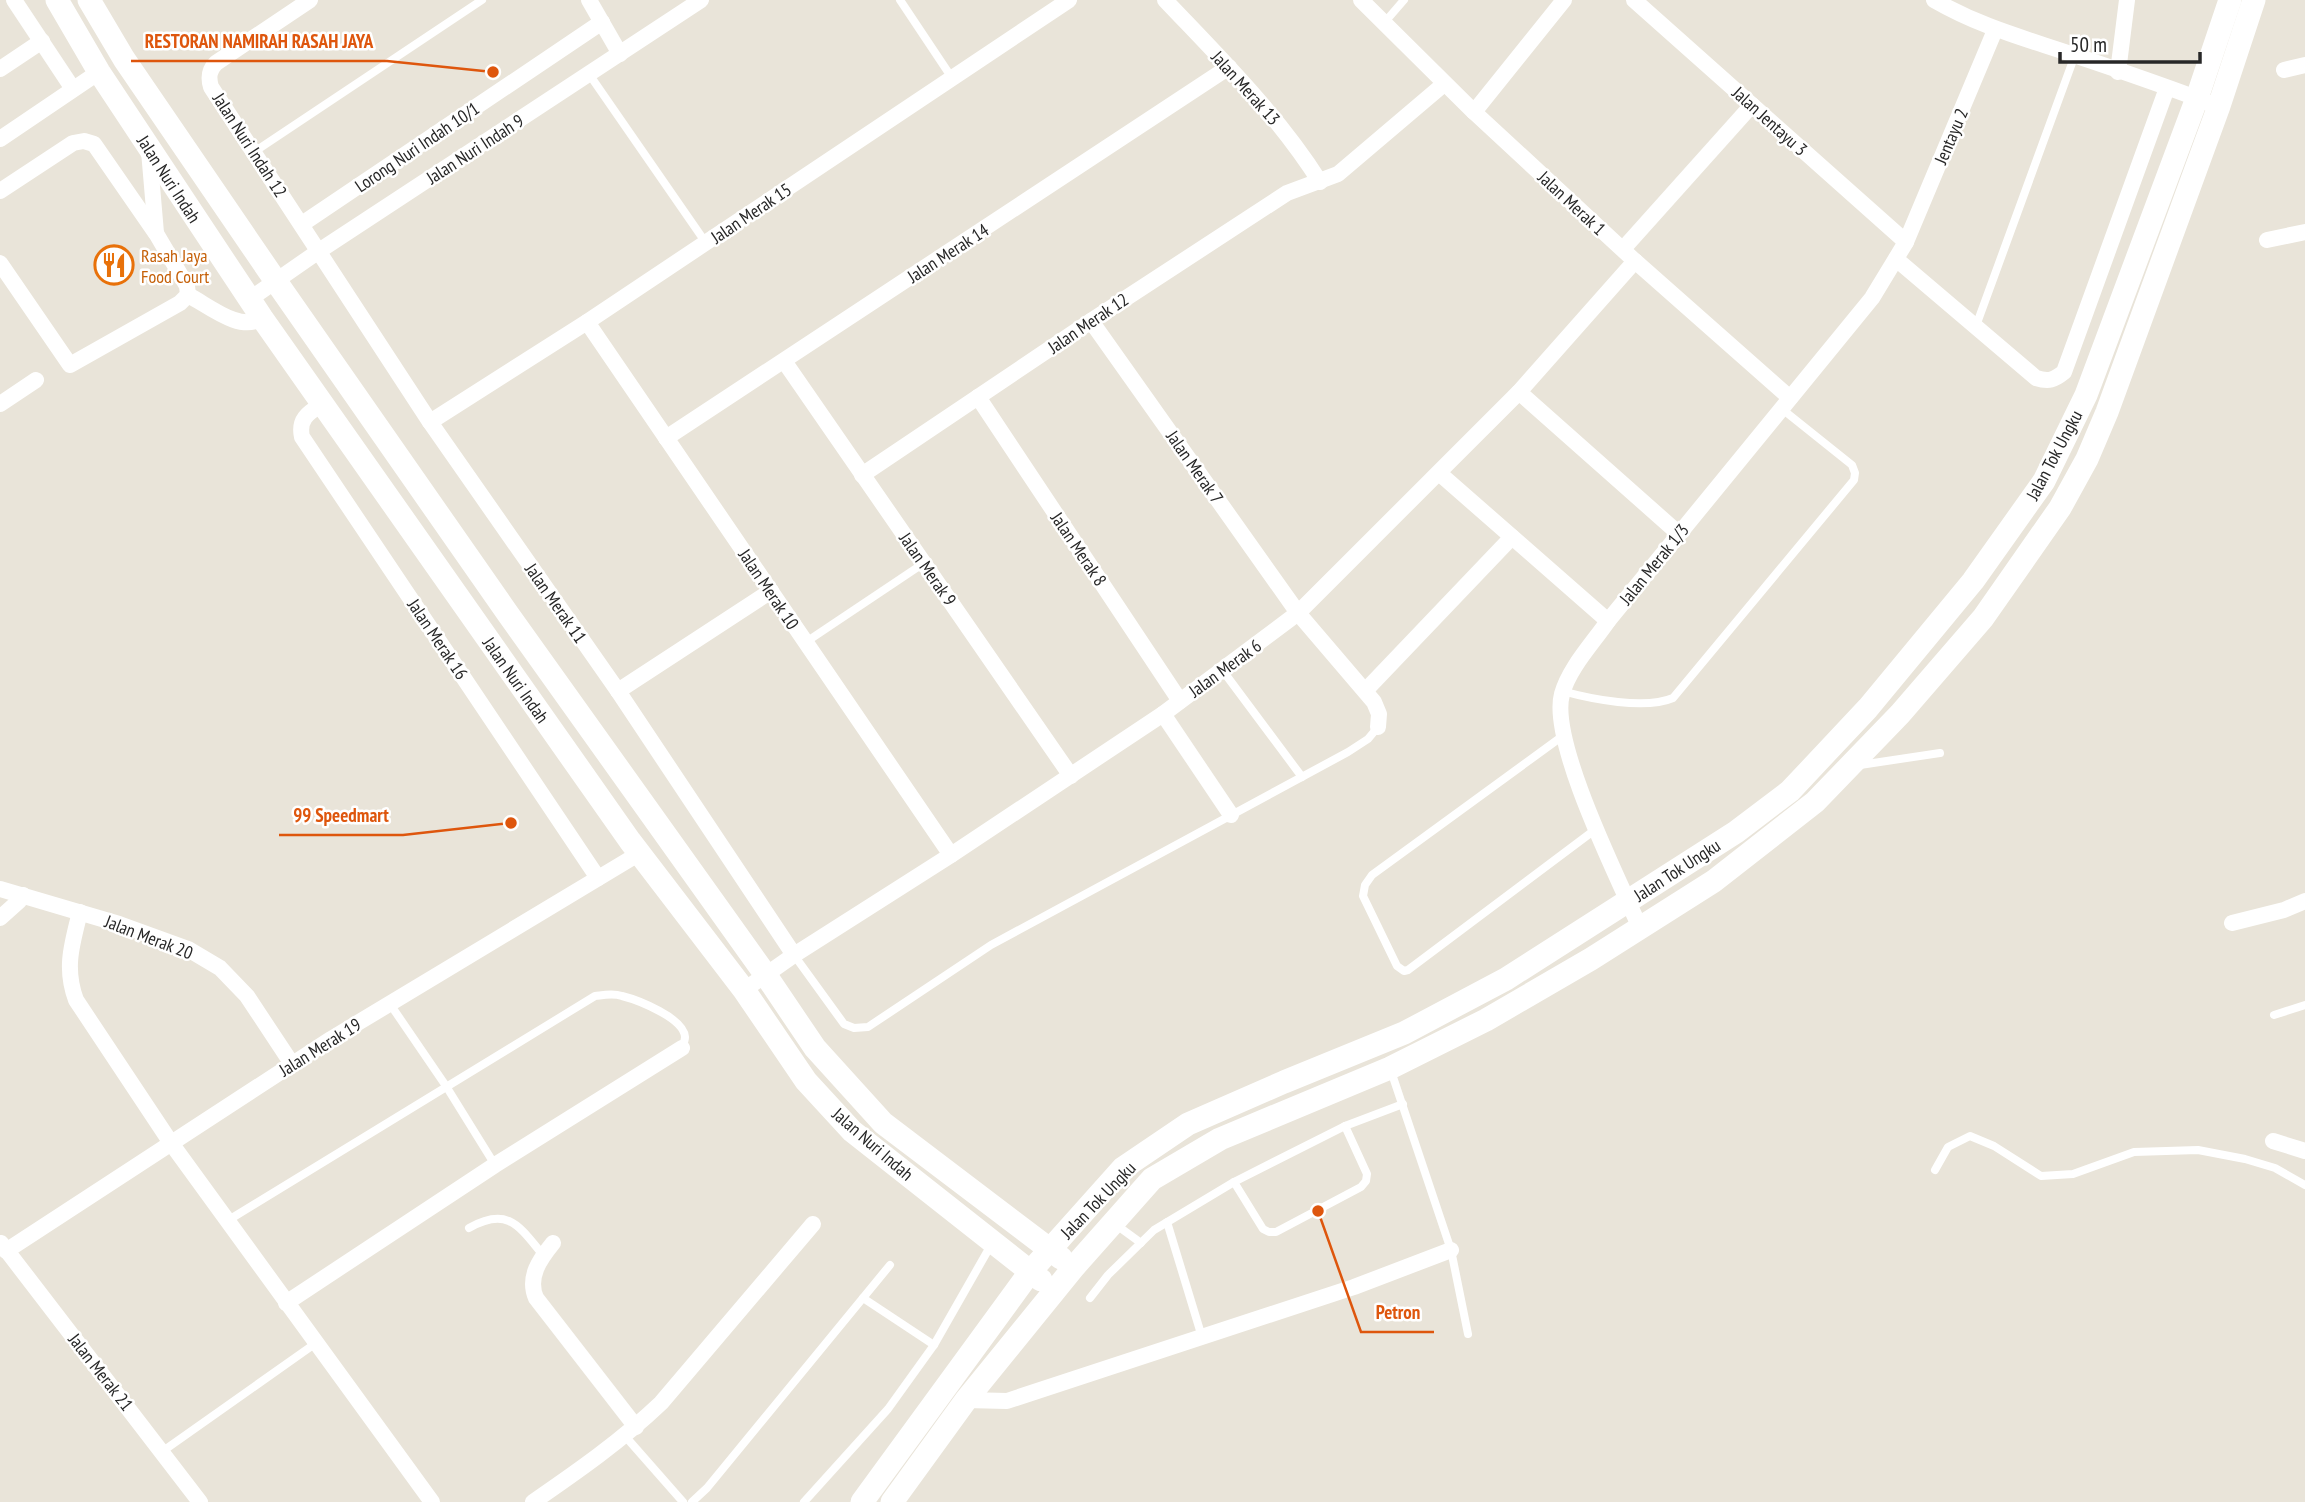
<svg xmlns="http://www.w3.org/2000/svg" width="2305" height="1502" font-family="'PT Sans Narrow',sans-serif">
<rect width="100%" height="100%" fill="#e9e4d9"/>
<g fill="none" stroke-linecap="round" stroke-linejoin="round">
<g stroke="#fff" stroke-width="8">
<path d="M900,0L952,78"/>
<path d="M1384,23L1404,0"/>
<path d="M589,74L706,243"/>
<path d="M254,152L482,0"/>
<path d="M1976,326L2075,55"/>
<path d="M806,642L924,563"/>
<path d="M1223,671L1302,777"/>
<path d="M1562,691C1591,699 1645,710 1673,698L1854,480L1855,473L1852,465L1782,409"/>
<path d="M1564,735L1372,875L1365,885L1363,896L1397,966L1404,971L1408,970L1596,829"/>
<path d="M1860,765L1940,753"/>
<path d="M794,955L844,1024L854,1028L868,1027L991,945L1348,752L1368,739L1378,727"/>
<path d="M390,1004L446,1086L495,1165"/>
<path d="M2274,1015L2305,1005"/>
<path d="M1391,1071L1451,1250L1468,1334"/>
<path d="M1935,1170L1948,1147L1970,1136L1994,1146L2041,1176L2073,1174L2134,1152L2198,1150L2245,1159L2275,1168L2305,1185"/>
<path d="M1234,1182L1263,1229L1269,1232H1276L1361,1187L1366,1181L1367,1174L1345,1126"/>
<path d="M227,1221L595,996C604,995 613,993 622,996C638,1000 684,1018 685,1037C685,1041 683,1045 682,1048"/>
<path d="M1167,1222L1202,1337"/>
<path d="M1115,1224L1141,1243"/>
<path d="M469,1228C508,1206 519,1226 543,1255"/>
<path d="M863,1298L934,1345"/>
<path d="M1090,1298L1108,1275L1154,1230L1234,1182L1345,1126L1403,1104"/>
<path d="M625,1436L683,1502"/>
<path d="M163,1451L316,1343"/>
<path d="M692,1502L707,1488L890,1265"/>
<path d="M804,1502L888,1409L934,1345L991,1245"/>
</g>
<g stroke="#fff" stroke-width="16">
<path d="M14,0L73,89"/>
<path d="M310,0L216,63C209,70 208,77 211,87L430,422L618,691L794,955"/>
<path d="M589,0L620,54"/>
<path d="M1165,0C1220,58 1277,114 1320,182"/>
<path d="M1361,0L1474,112L1635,261L1790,398"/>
<path d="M1634,0L1906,242"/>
<path d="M1934,0C1981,27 2024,38 2074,55C2118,70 2163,85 2207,102"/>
<path d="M0,69L42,41"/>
<path d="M2284,70L2305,65"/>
<path d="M2118,72L2127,0"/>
<path d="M1474,112L1564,0"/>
<path d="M0,139L99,72"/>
<path d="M149,151L156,233"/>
<path d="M0,191L73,143L84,141L94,144L157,235L187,286L188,295L180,303L70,365L0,263"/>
<path d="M302,224L602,22"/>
<path d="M2267,240L2305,232"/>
<path d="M1623,249L1752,105"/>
<path d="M1896,259L2036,378C2049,382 2054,380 2064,372L2167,88"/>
<path d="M188,295C208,305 240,333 262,318"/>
<path d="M250,299L319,251L701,0"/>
<path d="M1091,321L1298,613L1374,702L1379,714L1378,727"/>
<path d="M587,322L951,855"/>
<path d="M784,361L1071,776"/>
<path d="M1519,392L1678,533"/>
<path d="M978,397L1180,701"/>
<path d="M0,404L36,380"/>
<path d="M322,404C308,413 298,419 302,437L598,878"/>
<path d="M430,422L587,322L1069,0"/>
<path d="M666,438L1229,67"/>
<path d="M1439,473L1608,621"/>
<path d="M862,475L1091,321L1287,193L1338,174L1444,84"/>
<path d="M618,691L771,591"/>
<path d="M1365,691L1512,537"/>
<path d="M1163,714L1231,815"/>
<path d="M0,889L119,924L188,949L220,968L247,996L292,1064"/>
<path d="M80,912C72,944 64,968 76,1000L171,1143L432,1502"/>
<path d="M0,918L19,901L23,895"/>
<path d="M2232,923L2284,910L2305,901"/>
<path d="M1640,928C1619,880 1549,741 1562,694C1569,668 1593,643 1608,621L1872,298L1906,242L1995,30"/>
<path d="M744,990L794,955L951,855L1163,714L1298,613L1519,392L1635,261"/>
<path d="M2273,1141L2305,1151"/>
<path d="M1,1243L200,1502"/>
<path d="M553,1243C540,1259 527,1277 536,1298L636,1427"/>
<path d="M6,1251L331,1039L640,853"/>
<path d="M286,1303L495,1165L682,1048"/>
<path d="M966,1400L1007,1401L1354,1287L1451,1250"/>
<path d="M533,1502C578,1471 621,1441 661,1403L813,1224"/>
</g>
<g stroke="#fff" stroke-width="23">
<path d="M57,0L99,72L262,318L630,841L744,990L806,1081L852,1131L1041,1280"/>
<path d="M89,0L124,59L275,280L508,614L765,974L815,1048L883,1123L1061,1258"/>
<path d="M862,1502L1030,1272L1123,1168L1188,1124L1284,1082L1404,1033L1506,979L1736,832L1790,791L1868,708L1973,581L2044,481L2086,395L2197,98L2230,0"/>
<path d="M892,1502L966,1400L1074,1267L1152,1179L1220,1139L1390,1068L1486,1020L1591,959L1714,881L1815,802L1900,714L1983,618L2060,508L2087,459L2107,412L2219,106L2254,0"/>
</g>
</g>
<defs>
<g id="restaurant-ring" transform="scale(2.0125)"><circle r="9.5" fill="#fff" stroke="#e8710a" stroke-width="1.5"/><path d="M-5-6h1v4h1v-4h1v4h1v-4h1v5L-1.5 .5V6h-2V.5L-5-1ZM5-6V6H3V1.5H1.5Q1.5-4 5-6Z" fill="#e8710a"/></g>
</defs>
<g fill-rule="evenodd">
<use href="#restaurant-ring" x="114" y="265"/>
</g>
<g text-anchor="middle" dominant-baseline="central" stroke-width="5" stroke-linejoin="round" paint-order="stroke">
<g font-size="18" fill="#272727" stroke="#fff">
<text transform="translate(1246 88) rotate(48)">Jalan Merak 13</text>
<text transform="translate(1770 121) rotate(42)">Jalan Jentayu 3</text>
<text transform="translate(1951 136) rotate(-67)">Jentayu 2</text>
<text transform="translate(250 145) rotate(57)">Jalan Nuri Indah 12</text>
<text transform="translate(417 147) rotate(-34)">Lorong Nuri Indah 10/1</text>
<text transform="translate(475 149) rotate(-33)">Jalan Nuri Indah 9</text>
<text transform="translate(169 179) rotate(57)">Jalan Nuri Indah</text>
<text transform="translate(1572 203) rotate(43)">Jalan Merak 1</text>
<text transform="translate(751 213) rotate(-34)">Jalan Merak 15</text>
<text transform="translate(948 253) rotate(-33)">Jalan Merak 14</text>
<text transform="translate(1088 323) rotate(-34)">Jalan Merak 12</text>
<text transform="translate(2054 455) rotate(-62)">Jalan Tok Ungku</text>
<text transform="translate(1195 467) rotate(55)">Jalan Merak 7</text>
<text transform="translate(1079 549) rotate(56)">Jalan Merak 8</text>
<text transform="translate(1654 564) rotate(-51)">Jalan Merak 1/3</text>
<text transform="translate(928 569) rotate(55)">Jalan Merak 9</text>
<text transform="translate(769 589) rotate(56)">Jalan Merak 10</text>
<text transform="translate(556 603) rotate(55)">Jalan Merak 11</text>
<text transform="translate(438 639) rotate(56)">Jalan Merak 16</text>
<text transform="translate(1225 668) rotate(-36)">Jalan Merak 6</text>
<text transform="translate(516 680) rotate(55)">Jalan Nuri Indah</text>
<text transform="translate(1677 870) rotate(-33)">Jalan Tok Ungku</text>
<text transform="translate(149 937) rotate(21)">Jalan Merak 20</text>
<text transform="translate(320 1047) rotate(-32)">Jalan Merak 19</text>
<text transform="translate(873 1144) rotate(41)">Jalan Nuri Indah</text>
<text transform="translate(1098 1200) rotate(-46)">Jalan Tok Ungku</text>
<text transform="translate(101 1372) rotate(52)">Jalan Merak 21</text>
</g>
<g font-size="18" fill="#c56008" stroke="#fff" text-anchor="start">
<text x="141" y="255">Rasah Jaya<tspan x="141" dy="21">Food Court</tspan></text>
</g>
</g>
<path fill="none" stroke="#de560d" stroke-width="2.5" d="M493 72L387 61H131M511 823L403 835H279M1318 1211L1361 1332H1434"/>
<g fill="#de560d" stroke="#fff" stroke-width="2.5">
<circle cx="493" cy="72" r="7"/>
<circle cx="511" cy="823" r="7"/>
<circle cx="1318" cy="1211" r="7"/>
</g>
<g font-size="19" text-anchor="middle" font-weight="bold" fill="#de560d" stroke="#fff" stroke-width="5" stroke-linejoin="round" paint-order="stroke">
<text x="259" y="48">RESTORAN NAMIRAH RASAH JAYA</text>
<text x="341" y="822">99 Speedmart</text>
<text x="1398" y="1319">Petron</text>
</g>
<path d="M2060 52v10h140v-10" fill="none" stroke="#272727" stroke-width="3.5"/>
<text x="2070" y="52" font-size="21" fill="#272727" stroke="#ffffff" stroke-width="5" paint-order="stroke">50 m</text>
</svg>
